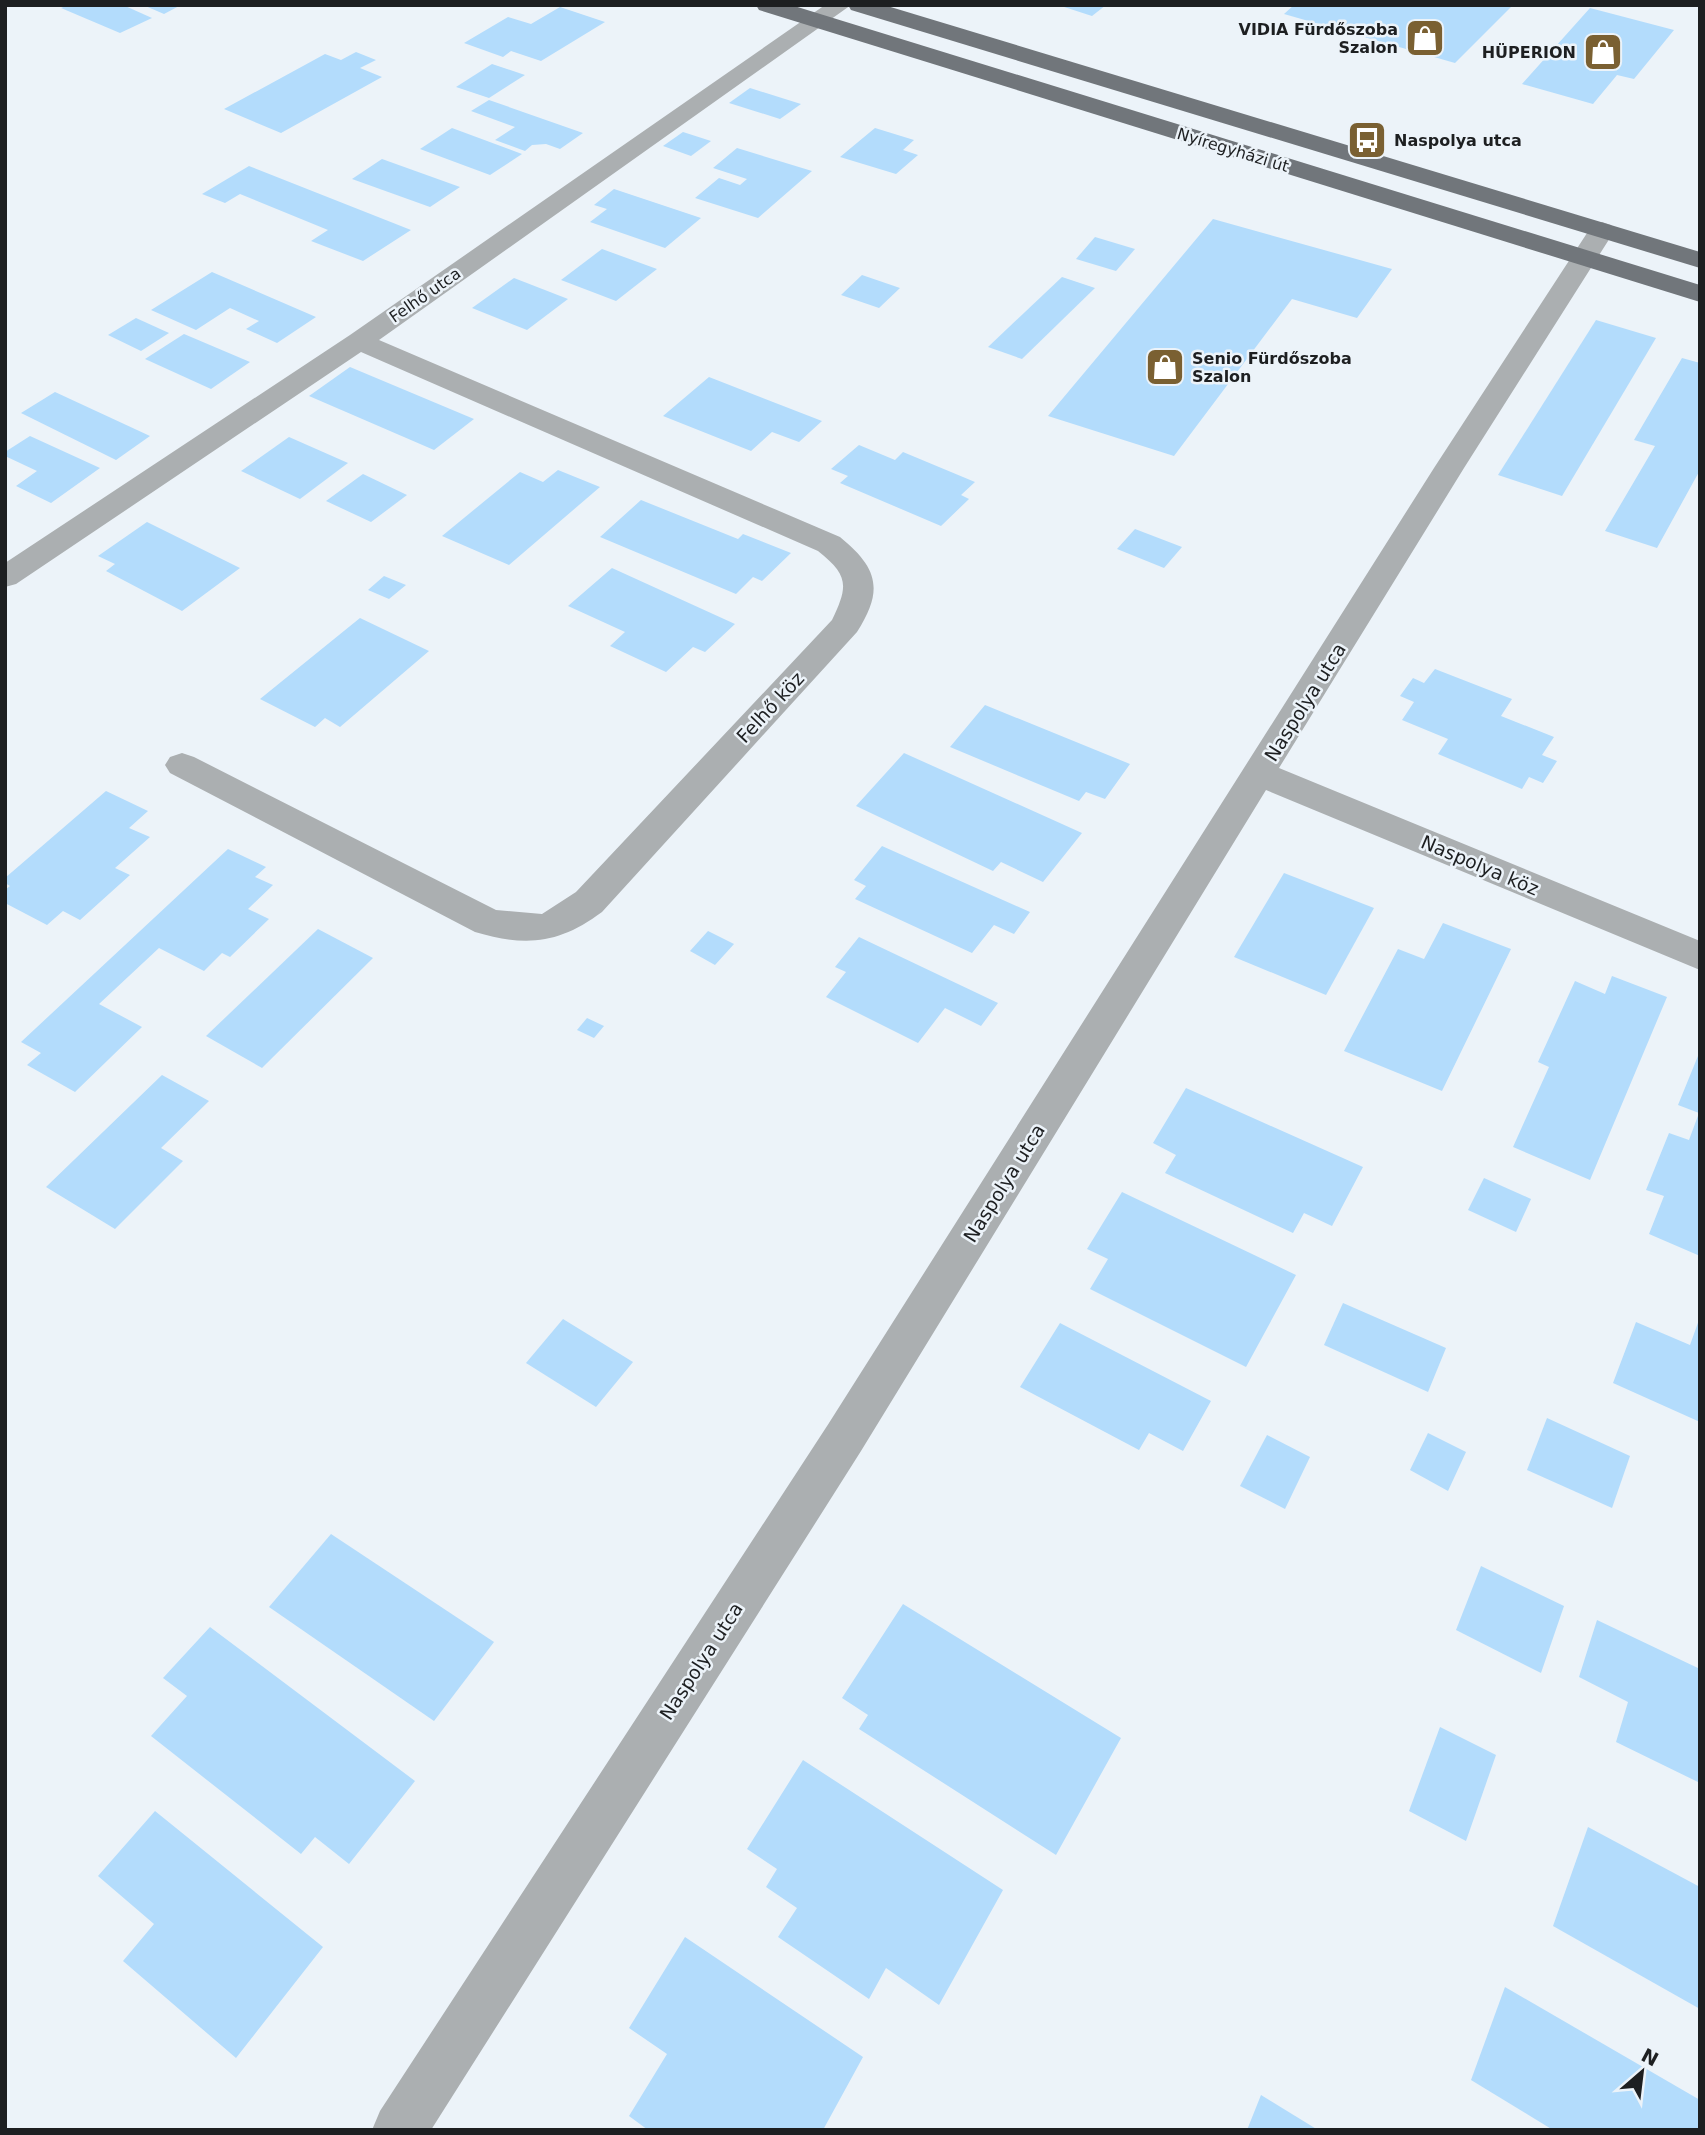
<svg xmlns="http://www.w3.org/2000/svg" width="1705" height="2135" font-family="'DejaVu Sans',sans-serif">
<rect width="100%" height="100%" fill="#ecf3f9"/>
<g fill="#b3dcfc">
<path d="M68,5H123L152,18L120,33L61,8Z"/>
<path d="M143,5H181L164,14Z"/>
<path d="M1058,5H1106L1092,16Z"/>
<path d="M1294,5H1513L1455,63L1284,14Z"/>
<path d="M560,7L605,22L541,61L511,51L503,57L464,43L508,17L531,24Z"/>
<path d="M1590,8L1674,30L1634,79L1617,75L1593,104L1522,84Z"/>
<path d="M356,52L376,60L360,68L382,77L281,133L224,109L325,54L341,60Z"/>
<path d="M492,64L525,75L489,98L456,87Z"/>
<path d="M750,88L801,104L780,119L729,103Z"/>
<path d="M489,100L583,133L560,149L546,144L532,145L525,151L495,140L515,127L471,111Z"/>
<path d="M452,128L522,154L490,175L420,149Z"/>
<path d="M875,128L914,140L903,150L918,155L896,174L840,157Z"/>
<path d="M683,132L711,141L691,156L663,146Z"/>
<path d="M737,148L812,171L758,218L695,198L719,178L740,185L747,179L713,168Z"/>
<path d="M382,159L460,187L430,207L352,179Z"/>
<path d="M249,166L411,230L363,261L311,241L328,230L240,194L225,203L202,194Z"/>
<path d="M614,189L701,218L665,248L590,222L607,209L594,205Z"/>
<path d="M1213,219L1392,269L1357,318L1292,299L1174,456L1048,416Z"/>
<path d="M1095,237L1135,249L1116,271L1076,259Z"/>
<path d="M602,249L657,269L616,301L561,280Z"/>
<path d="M212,272L316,317L277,343L246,329L259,321L230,308L196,330L151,310Z"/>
<path d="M862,275L900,288L879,308L841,295Z"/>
<path d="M1062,277L1095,288L1022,359L988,347Z"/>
<path d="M514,278L568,299L527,330L472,308Z"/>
<path d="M136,318L169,333L141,351L108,335Z"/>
<path d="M1596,320L1656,338L1562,496L1498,475Z"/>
<path d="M184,334L250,362L211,389L145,359Z"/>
<path d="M1682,358L1700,363V470L1657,548L1605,531L1655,446L1634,440Z"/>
<path d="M350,367L474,419L434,450L309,396Z"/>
<path d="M709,377L822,421L799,442L772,432L751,451L663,416Z"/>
<path d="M55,392L150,436L116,460L21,413Z"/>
<path d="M30,436L100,468L51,503L16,486L37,471L5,456V452Z"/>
<path d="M289,437L348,463L300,499L241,471Z"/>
<path d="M859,445L895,460L903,452L975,482L961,495L969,499L941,526L840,483L848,476L831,469Z"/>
<path d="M558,470L600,487L509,565L442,536L520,472L543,482Z"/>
<path d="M363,474L407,495L371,522L326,501Z"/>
<path d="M641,500L738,539L743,534L791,553L762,581L753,577L736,594L600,537Z"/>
<path d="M147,522L240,568L182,611L106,571L115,564L98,556Z"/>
<path d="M1135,529L1182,547L1164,568L1117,549Z"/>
<path d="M612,568L735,624L705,652L693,647L666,672L610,646L625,632L568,606Z"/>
<path d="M384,576L406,585L389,599L368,590Z"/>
<path d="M360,618L429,651L340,727L325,718L315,727L260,699Z"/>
<path d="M1435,669L1512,699L1501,716L1554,737L1542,755L1557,761L1543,783L1529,777L1522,789L1438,754L1448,739L1402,720L1414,702L1400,696L1413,678L1424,683Z"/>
<path d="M985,705L1130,764L1105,799L1086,792L1079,801L950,747Z"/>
<path d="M904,753L1082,833L1043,882L1001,862L993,871L856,806Z"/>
<path d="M106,791L148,811L129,828L150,837L115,868L130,875L80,920L63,911L47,925L5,903V890L10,886L5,883V878Z"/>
<path d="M882,846L1030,912L1014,934L994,925L972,953L855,899L866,886L854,880Z"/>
<path d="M228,849L266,867L255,877L273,885L248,909L269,919L230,957L222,953L204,971L159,948L99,1004L142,1027L75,1092L27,1065L41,1053L21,1042Z"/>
<path d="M1284,873L1374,908L1326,995L1234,957Z"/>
<path d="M1443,923L1511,949L1442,1091L1344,1051L1398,949L1424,959Z"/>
<path d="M318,929L373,958L262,1068L206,1036Z"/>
<path d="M708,931L734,944L715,965L690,951Z"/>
<path d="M859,937L998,1003L981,1026L945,1008L918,1043L826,997L846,972L835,967Z"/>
<path d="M1612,976L1667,997L1590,1180L1513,1147L1549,1067L1538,1062L1575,981L1605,994Z"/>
<path d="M587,1018L604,1026L594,1038L577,1030Z"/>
<path d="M1700,1051V1256L1649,1234L1664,1196L1646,1190L1669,1133L1689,1140L1699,1113L1678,1105Z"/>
<path d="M162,1075L209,1101L161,1148L183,1161L115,1229L46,1187Z"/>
<path d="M1186,1088L1363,1167L1332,1226L1304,1213L1293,1233L1165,1173L1176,1155L1153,1143Z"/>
<path d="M1484,1178L1531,1199L1516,1232L1468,1210Z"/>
<path d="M1122,1192L1296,1275L1246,1367L1090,1289L1108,1259L1087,1249Z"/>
<path d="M1343,1303L1446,1348L1428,1392L1324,1345Z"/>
<path d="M1700,1317V1422L1613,1383L1636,1322L1690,1345Z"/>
<path d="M563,1319L633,1362L596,1407L526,1363Z"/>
<path d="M1060,1323L1211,1401L1183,1451L1149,1433L1139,1450L1020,1387Z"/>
<path d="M1547,1418L1630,1456L1612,1508L1527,1470Z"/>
<path d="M1428,1433L1466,1452L1448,1491L1410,1470Z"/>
<path d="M1267,1435L1310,1457L1285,1509L1240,1486Z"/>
<path d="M331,1534L494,1642L434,1721L269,1607Z"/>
<path d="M1481,1566L1564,1606L1541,1673L1456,1630Z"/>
<path d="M903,1604L1121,1738L1056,1855L859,1729L868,1715L842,1698Z"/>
<path d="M1597,1620L1700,1669V1783L1616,1742L1628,1702L1579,1677Z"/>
<path d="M210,1627L415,1781L349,1864L315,1837L301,1854L151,1736L187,1696L163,1678Z"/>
<path d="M1440,1727L1496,1755L1466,1841L1409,1811Z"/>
<path d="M803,1760L1003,1890L939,2005L886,1968L869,1999L778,1937L797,1908L766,1887L777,1869L747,1849Z"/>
<path d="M155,1811L323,1947L236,2058L123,1961L154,1924L98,1876Z"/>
<path d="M1588,1827L1700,1887V2009L1553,1926Z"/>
<path d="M685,1937L863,2057L823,2130H648L629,2116L667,2054L629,2028Z"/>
<path d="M1505,1987L1700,2100V2130H1553L1471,2080Z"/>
<path d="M1261,2095L1318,2130H1247Z"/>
</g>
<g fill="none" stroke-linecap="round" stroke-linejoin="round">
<g fill="#abafb1" fill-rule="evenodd">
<path d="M825,5H851L379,340L840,537C878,568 884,590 857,632L602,912C559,944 526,947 475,932L170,773L165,765L170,757L182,753L194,757L496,910L542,914L576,892L832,620C849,585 848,575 818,551L361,352L16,584L5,587V563L350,335Z"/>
<path d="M1602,222L1611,225L1615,230L1464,468L1279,768L1700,941V970L1266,790L861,1451L431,2130H372L380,2111L829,1423L1434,468L1589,230L1593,225Z"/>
</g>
<g fill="#71767b" fill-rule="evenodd">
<path d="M756,5H791L1700,285V302L759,10Z"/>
<path d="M848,5H884L1700,252V268L851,10Z"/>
</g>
</g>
<defs>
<g id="shop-square" transform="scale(2.0125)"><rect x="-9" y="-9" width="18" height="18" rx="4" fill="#7a6032" stroke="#ecf3f9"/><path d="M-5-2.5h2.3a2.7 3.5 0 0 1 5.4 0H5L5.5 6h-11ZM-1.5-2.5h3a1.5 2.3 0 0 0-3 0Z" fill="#fff"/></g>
<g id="bus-square" transform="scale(2.0125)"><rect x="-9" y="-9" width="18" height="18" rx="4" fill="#7a6032" stroke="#ecf3f9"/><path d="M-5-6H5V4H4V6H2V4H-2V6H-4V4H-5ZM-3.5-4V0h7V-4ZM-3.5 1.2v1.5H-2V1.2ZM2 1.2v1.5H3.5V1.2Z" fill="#fff"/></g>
</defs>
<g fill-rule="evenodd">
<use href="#shop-square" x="1425" y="38"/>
<use href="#shop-square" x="1603" y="52"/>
<use href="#bus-square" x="1367" y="140"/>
<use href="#shop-square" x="1165" y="367"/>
</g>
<g text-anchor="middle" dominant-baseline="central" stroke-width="5" stroke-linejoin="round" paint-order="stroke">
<g font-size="16" font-weight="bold" fill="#1d1f21" stroke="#ecf3f9" text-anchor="end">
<text x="1398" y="29">VIDIA Fürdőszoba<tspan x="1398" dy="18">Szalon</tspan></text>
<text x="1576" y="52">HÜPERION</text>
<text x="1394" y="140" text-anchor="start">Naspolya utca</text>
<text x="1192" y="358" text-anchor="start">Senio Fürdőszoba<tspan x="1192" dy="18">Szalon</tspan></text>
</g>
<g font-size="16" fill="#1d1f21" stroke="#ecf3f9">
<text transform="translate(1233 150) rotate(17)">Nyíregyházi út</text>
<text transform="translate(425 295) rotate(-35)">Felhő utca</text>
</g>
<g font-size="19" fill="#1d1f21" stroke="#ecf3f9">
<text transform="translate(1305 702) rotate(-58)">Naspolya utca</text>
<text transform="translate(770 707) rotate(-47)">Felhő köz</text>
<text transform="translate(1480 865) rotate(23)">Naspolya köz</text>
<text transform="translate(1004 1183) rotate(-58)">Naspolya utca</text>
<text transform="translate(701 1661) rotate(-57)">Naspolya utca</text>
</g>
</g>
<rect width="1705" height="2135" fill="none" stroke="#1d1f21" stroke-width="14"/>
<g transform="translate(1642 2072) rotate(28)" stroke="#ecf3f9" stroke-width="5" paint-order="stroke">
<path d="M0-5L12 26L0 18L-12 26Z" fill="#1d1f21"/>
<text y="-10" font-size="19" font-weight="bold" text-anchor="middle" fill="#1d1f21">N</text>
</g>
</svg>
